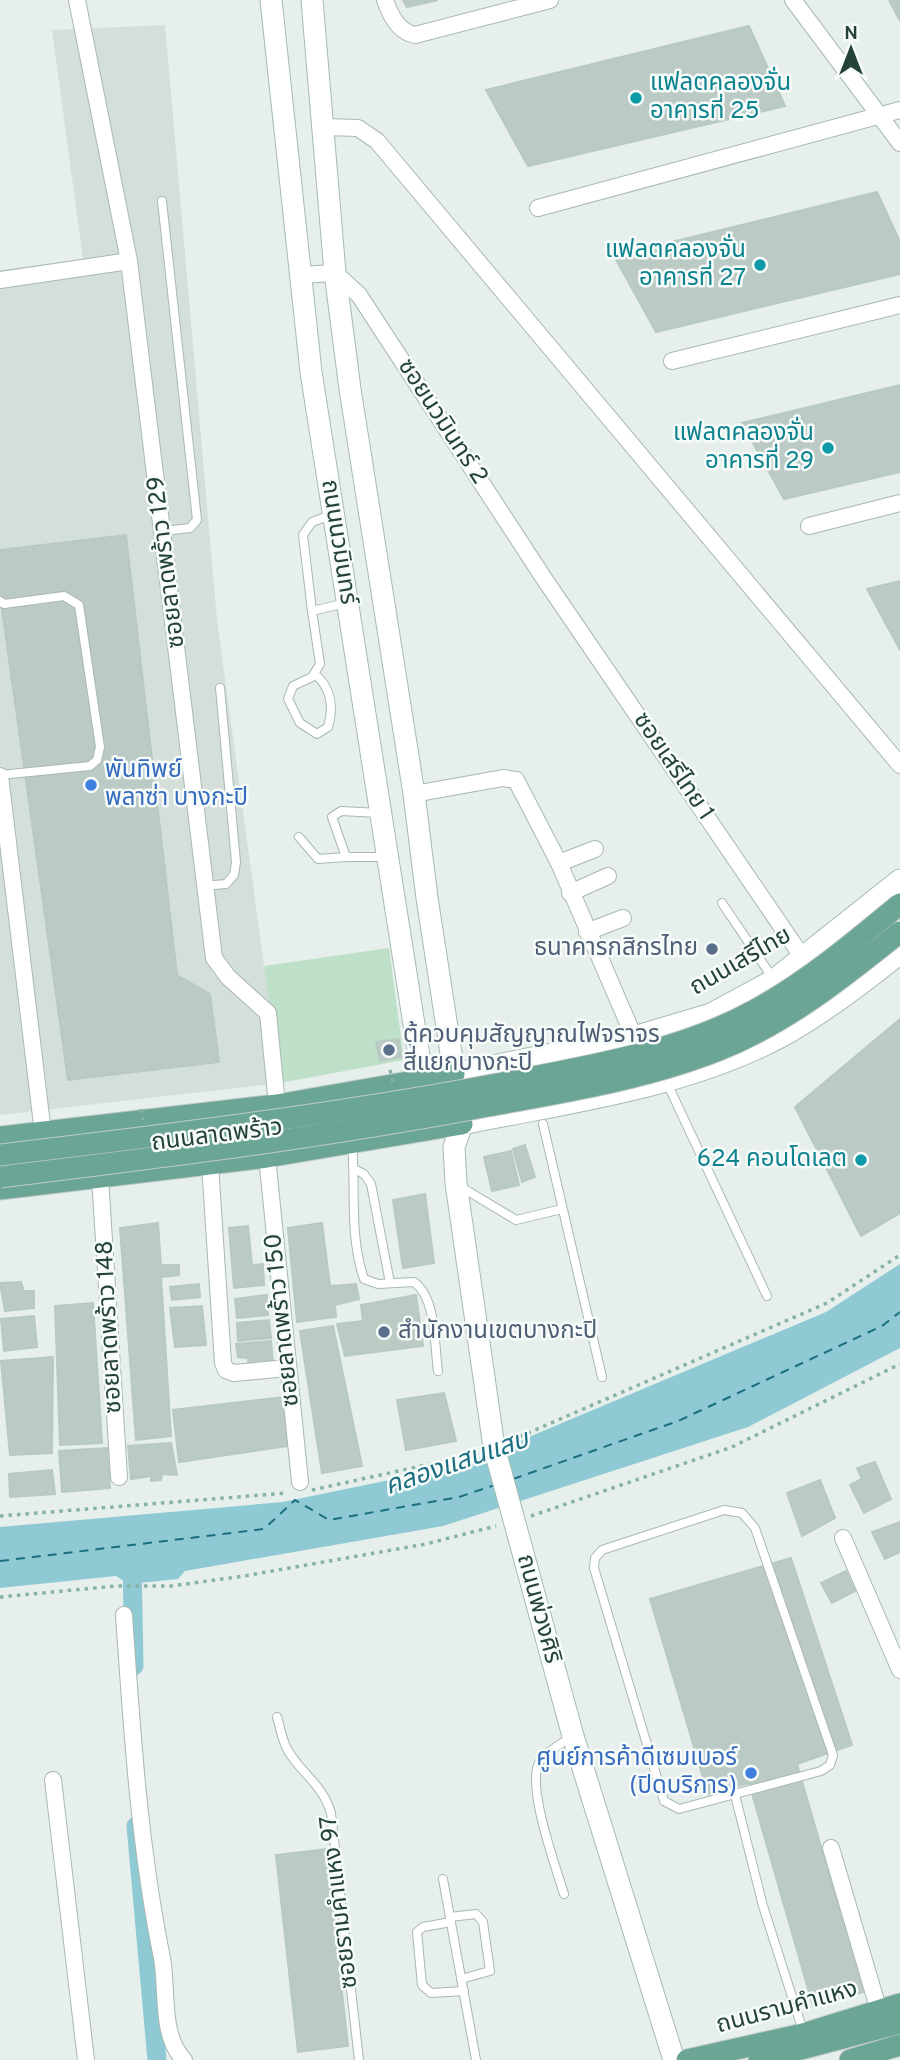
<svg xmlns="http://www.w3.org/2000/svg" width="900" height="2060" font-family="Overpass,'Noto Sans Thai',sans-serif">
<rect width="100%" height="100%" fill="#e6efeb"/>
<path fill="#d4dfda" d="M165,25L217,620L280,1083L0,1115V270L83,259L52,30Z"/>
<path fill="#bfe0c8" d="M389,948L404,1060L280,1083L264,966Z"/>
<path fill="#8ec9d4" d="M900,1264V1348L748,1427L443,1526L185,1571L178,1579L129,1584L116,1576L0,1588V1527L283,1502L462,1465L826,1312Z"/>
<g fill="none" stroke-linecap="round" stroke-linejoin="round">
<g stroke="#8ec9d4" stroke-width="19">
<path d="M132,1560L134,1666"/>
<path d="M136,1826L157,2060"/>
</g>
<g stroke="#1c6f80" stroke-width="2" stroke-dasharray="9 7" stroke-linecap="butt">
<path d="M513,1479L678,1421L882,1326L900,1312"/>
<path d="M0,1561L264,1529L295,1500L329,1520L459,1497L495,1485"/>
</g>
</g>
<g fill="#bbcac4" stroke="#b8c9c2" stroke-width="2">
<path d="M403,0H438L407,7Z"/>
<path d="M889,0H900V21Z"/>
<path d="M749,26L785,106L528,166L486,90Z"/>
<path d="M877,192L900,242V274L656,332L614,256Z"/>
<path d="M900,385V472L784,499L742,423Z"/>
<path d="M126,535L177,975L210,994L219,1062L68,1080L0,595V550Z"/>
<path d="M900,581V650L867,589Z"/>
<path d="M900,1019V1213L861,1236L795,1107Z"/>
<path d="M399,1039L401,1057L380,1061L376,1042Z"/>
<path d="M525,1145L535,1177L522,1182L513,1149Z"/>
<path d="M511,1151L519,1185L492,1191L484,1157Z"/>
<path d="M425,1194L434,1263L403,1268L393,1200Z"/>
<path d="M158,1223L161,1265H179V1275L161,1277L171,1436L136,1440L120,1228Z"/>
<path d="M322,1223L330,1286L356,1284L359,1299L335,1305L336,1317L297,1322L288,1228Z"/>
<path d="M248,1226L252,1265L263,1264L264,1285L234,1288L229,1228Z"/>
<path d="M21,1282L24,1291H34V1308L5,1311L0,1283Z"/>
<path d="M199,1284L200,1297L172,1300L170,1287Z"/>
<path d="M267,1295L268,1315L237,1318L235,1299Z"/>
<path d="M416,1295L423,1346L345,1356L337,1324L363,1321L361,1305Z"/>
<path d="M93,1303L102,1443L60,1445L55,1306Z"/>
<path d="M202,1306L206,1345L175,1347L170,1308Z"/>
<path d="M34,1316L37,1347L4,1351L1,1319Z"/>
<path d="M269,1320L271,1338L238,1341L237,1323Z"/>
<path d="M333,1326L362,1466L322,1473L300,1331Z"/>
<path d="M271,1341L273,1363L249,1367L248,1358L238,1357L236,1344Z"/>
<path d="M53,1357L52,1453L10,1455L1,1361Z"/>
<path d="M444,1393L456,1441L406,1450L397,1400Z"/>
<path d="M284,1397L288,1446L179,1462L173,1410Z"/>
<path d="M171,1443L177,1475L162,1474L161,1480L151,1481V1476L131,1479L128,1446Z"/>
<path d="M107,1448L110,1488L62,1492L59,1451Z"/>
<path d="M875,1462L891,1499L864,1513L850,1485L862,1479L857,1468Z"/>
<path d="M52,1470L55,1494L10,1497L9,1474Z"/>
<path d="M820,1480L835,1518L802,1536L787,1493Z"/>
<path d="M900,1522V1552L885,1559L872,1532Z"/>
<path d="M791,1558L852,1745L797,1764L863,1992L813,2006L749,1783L708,1794L650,1599Z"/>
<path d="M846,1571L855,1591L832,1603L821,1583Z"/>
<path d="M326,1849L348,2046L298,2052L276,1855Z"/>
</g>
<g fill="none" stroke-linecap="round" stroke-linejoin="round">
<g stroke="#a8b8b2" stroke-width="10">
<g id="lane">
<path d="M162,201L197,520L190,528L164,531"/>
<path d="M331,515L312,522L303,535L312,611L346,603"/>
<path d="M0,601L4,604L64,596L79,605L100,747L97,760L90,766L0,775"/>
<path d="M312,611L320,664L312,677L293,686L288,699L300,723L317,734L328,727C334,707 331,688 315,674"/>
<path d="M379,813L341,811L332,817L346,857H387"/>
<path d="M299,837L318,859L346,857"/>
<path d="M203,886L226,884L234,875L236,862L220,688"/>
<path d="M722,903L774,980"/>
<path d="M667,1083L767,1296"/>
<path d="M543,1124L602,1377"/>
<path d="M352,1144C356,1188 349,1236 364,1279L378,1284L414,1282C437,1299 434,1344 438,1371"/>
<path d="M354,1169L364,1174L371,1184L390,1283"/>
<path d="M461,1187L516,1220L562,1209"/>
<path d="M724,1510L742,1513L755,1528L833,1755L830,1765L821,1771L679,1809L664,1801L594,1568L595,1558L602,1550Z"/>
<path d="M277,1717C280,1727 282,1739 287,1749C301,1774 322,1783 331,1813L359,2060"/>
<path d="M735,1795L763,1906L803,2031"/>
<path d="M443,1879L476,2060"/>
<path d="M564,1894C556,1867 525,1784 540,1761C547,1751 561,1744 571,1737"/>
<path d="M450,1917L476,1914L483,1922L490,1971L461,1979"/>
<path d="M451,1922L423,1927L417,1932L422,1985L431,1993L464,1991"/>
</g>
</g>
<g stroke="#a8b8b2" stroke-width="18">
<g id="street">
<path d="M77,0L129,261L214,958L228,977L268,1013L277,1105"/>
<path d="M385,0C390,15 398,32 415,35L550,0"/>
<path d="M793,0L900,143"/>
<path d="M323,127L358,128L377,141L900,765"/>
<path d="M538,208L900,110"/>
<path d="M299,275L335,273L359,295L543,577L803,958"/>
<path d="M0,280L129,261"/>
<path d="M672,361L900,305"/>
<path d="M809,526L900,503"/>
<path d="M0,776L43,1133"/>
<path d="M414,794L503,778L516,780L559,863L634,1037"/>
<path d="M559,863L595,849"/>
<path d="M570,893L608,876"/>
<path d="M587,932L623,918"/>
<path d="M267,1157L300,1482"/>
<path d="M210,1164L223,1363L226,1370L234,1373L287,1368"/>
<path d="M100,1177L119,1477"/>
<path d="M843,1538L900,1670"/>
<path d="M124,1615C132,1731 139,1845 162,1958C168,1991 160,2035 184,2060"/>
<path d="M53,1780L86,2060"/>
<path d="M831,1848L879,2011"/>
</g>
</g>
<g stroke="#a4bbb3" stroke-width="23">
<g id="secondary">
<path d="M271,0L311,372L423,1081L428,1096"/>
<path d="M312,0L335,273L350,389L414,794L427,898L462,1124L454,1147L456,1183L494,1447L573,1736L674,2060"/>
<path d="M454,1074L634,1037L711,1014L774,980L900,880"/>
<path d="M462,1124C569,1102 685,1088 782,1036C824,1013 863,983 900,953"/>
</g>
</g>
<g stroke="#c2cac8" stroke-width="23">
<g id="primary">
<path d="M0,1137L277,1105L454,1074"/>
<path d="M0,1189L267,1157L462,1124"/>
<path d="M687,2060L803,2034L900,2004"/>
<path d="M759,2060L900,2023"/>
<path d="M850,2060L900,2045"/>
</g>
</g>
<g stroke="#86b3a5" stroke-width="3.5" stroke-dasharray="3.5 5" stroke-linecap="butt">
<path d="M512,1440L827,1303L900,1255"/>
<path d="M312,1490L476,1454"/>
<path d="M0,1516L287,1493"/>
<path d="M531,1516L732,1447L900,1364"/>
<path d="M0,1597L116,1586H171L244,1576L426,1544L496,1526"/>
</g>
<use href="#lane" stroke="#fff" stroke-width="8"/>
<use href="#street" stroke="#fff" stroke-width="16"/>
<use href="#secondary" stroke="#fff" stroke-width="21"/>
<use href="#primary" stroke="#6aa596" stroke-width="21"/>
<g stroke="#c2cac8" stroke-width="23" stroke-linecap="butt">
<g id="primary-bridge">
<path d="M0,1155C167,1135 332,1115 497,1084C583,1067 677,1053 755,1010C808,981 854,942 900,904"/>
<path d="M0,1177C163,1157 326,1137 488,1106C565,1092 646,1079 719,1050C787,1023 844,977 900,932"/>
</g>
</g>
<g stroke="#86b3a5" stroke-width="3.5" stroke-dasharray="3.5 5" stroke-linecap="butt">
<path d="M390,1070L393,1082"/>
<path d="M141,1109L143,1120"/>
</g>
<use href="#primary-bridge" stroke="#6aa596" stroke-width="21"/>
</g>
<g fill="#0f9aa8" stroke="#f7fbf9" stroke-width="2.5">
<circle cx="636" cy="98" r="7"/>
<circle cx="760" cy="265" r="7"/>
<circle cx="828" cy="448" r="7"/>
<circle cx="861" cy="1160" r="7"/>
</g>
<g fill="#3f7fe0" stroke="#f7fbf9" stroke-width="2.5">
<circle cx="91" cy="785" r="7"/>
<circle cx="751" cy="1773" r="7"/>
</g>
<g fill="#5c6f8a" stroke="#f7fbf9" stroke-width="2.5">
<circle cx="712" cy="949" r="7"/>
<circle cx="389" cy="1050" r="7"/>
<circle cx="384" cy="1332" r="7"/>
</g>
<g text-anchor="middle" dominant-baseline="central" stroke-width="5" stroke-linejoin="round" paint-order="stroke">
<g font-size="24" fill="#0d838f" stroke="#f7fbf9" text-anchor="end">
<text x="650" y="84" text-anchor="start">แฟลตคลองจั่น<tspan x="650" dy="28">อาคารที่ 25</tspan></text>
<text x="746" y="251">แฟลตคลองจั่น<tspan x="746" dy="28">อาคารที่ 27</tspan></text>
<text x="814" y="434">แฟลตคลองจั่น<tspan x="814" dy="28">อาคารที่ 29</tspan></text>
<text x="847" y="1160">624 คอนโดเลต</text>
</g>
<g font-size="24" fill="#24423a" stroke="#f7fbf9">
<text transform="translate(442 422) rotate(57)">ซอยนวมินทร์ 2</text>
<text transform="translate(338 542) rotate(81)">ถนนนวมินทร์</text>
<text transform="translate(167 562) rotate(-97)">ซอยลาดพร้าว 129</text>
<text transform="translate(673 767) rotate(56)">ซอยเสรีไทย 1</text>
<text transform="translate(741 962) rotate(-30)">ถนนเสรีไทย</text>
<text transform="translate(217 1136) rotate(-7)">ถนนลาดพร้าว</text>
<text transform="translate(283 1320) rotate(-96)">ซอยลาดพร้าว 150</text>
<text transform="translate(110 1327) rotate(-93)">ซอยลาดพร้าว 148</text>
<text transform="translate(538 1609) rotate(75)">ถนนพ่วงศิริ</text>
<text transform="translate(340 1902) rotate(-97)">ซอยรามคำแหง 97</text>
<text transform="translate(787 2008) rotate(-15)">ถนนรามคำแหง</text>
</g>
<g font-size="24" fill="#366cbe" stroke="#f7fbf9" text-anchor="start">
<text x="105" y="771">พันทิพย์<tspan x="105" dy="28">พลาซ่า บางกะปิ</tspan></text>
<text x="737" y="1759" text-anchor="end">ศูนย์การค้าดีเซมเบอร์<tspan x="737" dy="28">(ปิดบริการ)</tspan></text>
</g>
<g font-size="24" fill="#4e5e75" stroke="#f7fbf9" text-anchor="start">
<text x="698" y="949" text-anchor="end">ธนาคารกสิกรไทย</text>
<text x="403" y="1036">ตู้ควบคุมสัญญาณไฟจราจร<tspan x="403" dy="28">สี่แยกบางกะปิ</tspan></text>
<text x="398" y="1332">สำนักงานเขตบางกะปิ</text>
</g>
<g font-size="26" font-style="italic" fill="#1c6f80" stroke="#f7fbf9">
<text transform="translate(457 1464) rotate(-19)">คลองแสนแสบ</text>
</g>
</g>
<g transform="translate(851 49)" stroke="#f7fbf9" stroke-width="5" paint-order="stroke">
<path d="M0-5L12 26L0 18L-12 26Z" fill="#24423a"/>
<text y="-10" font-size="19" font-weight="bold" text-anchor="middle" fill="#24423a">N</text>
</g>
</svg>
